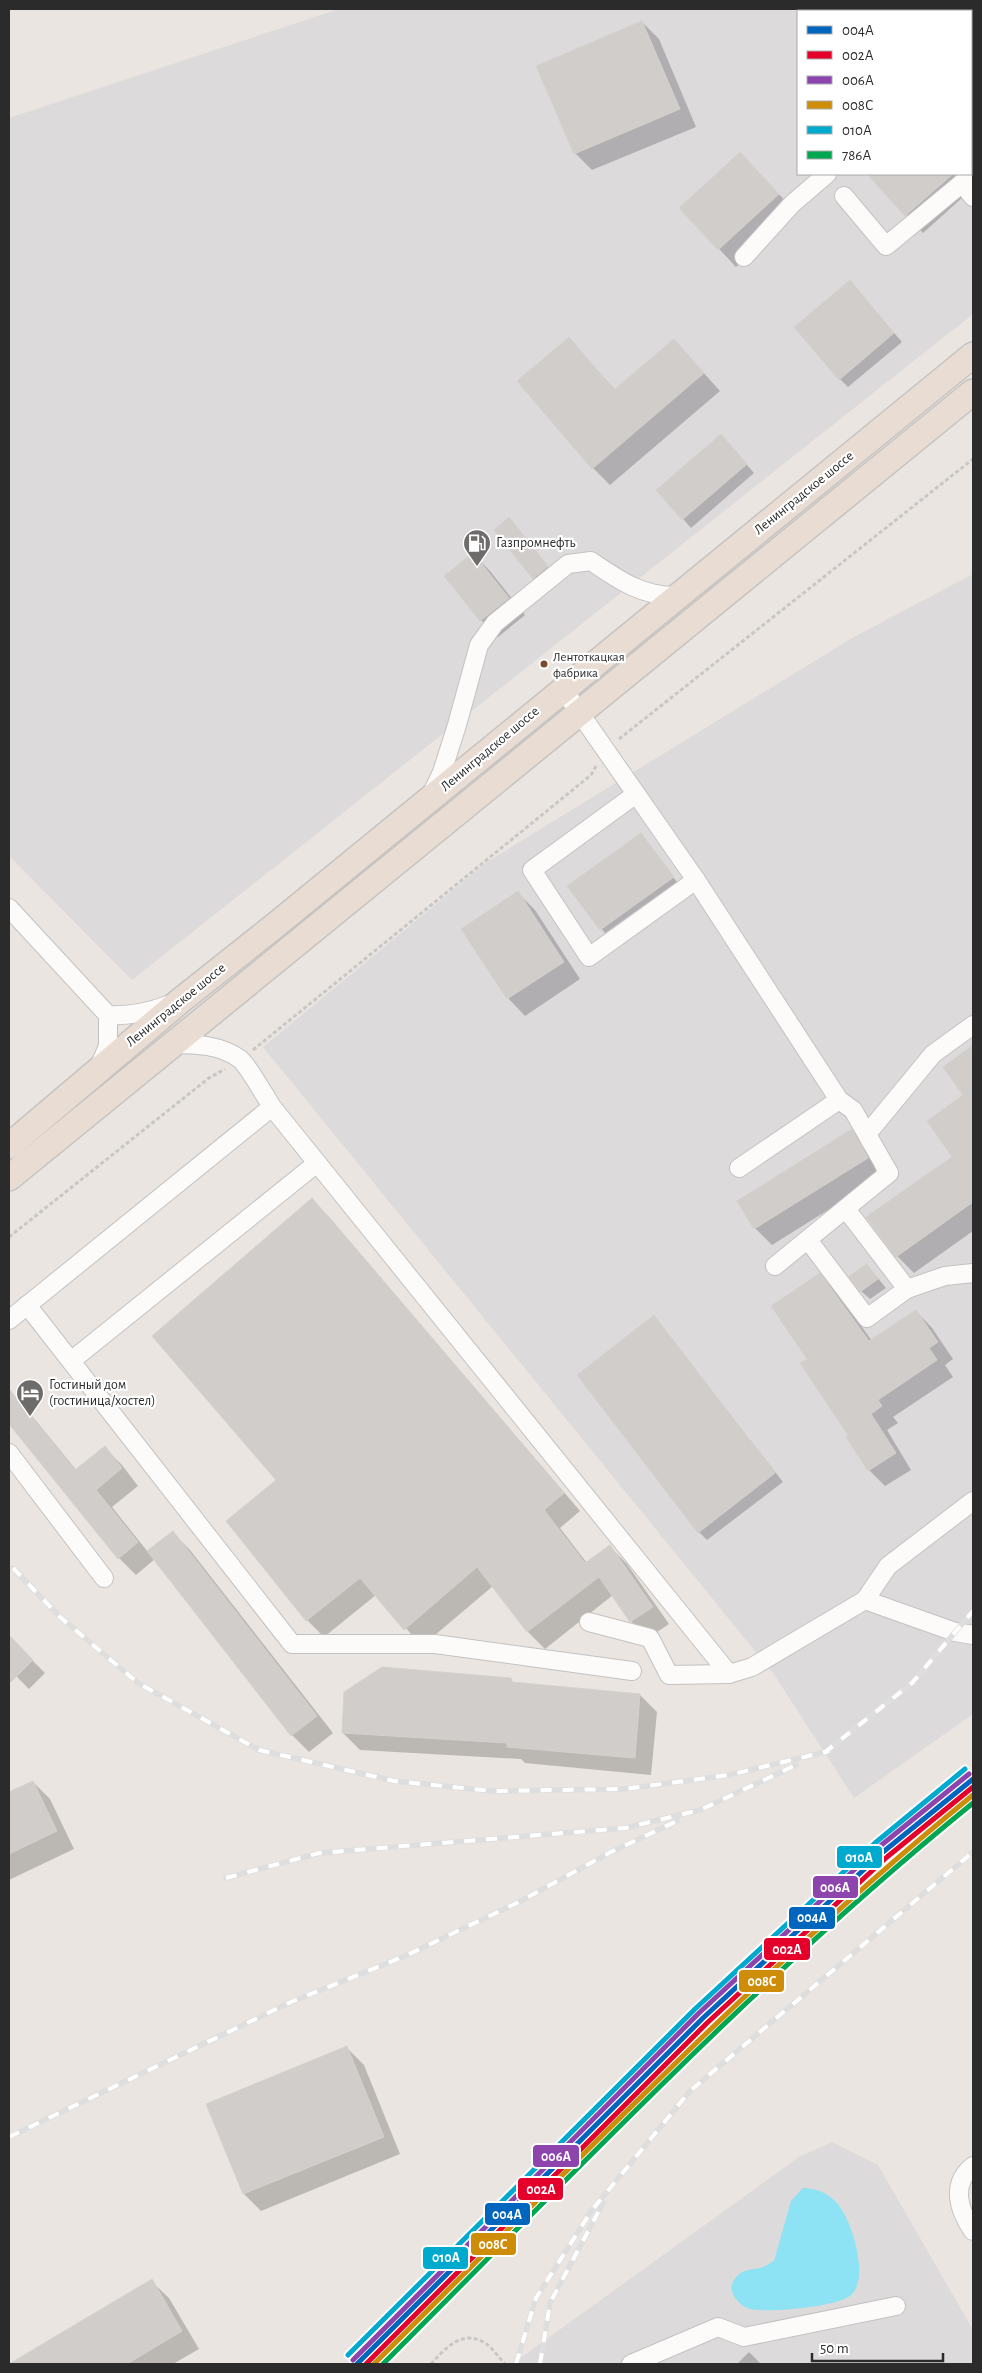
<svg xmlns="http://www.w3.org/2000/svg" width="982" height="2373" font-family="'Alegreya Sans',sans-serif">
<rect width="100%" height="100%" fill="#eae5e0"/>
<g fill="#dddadc" fill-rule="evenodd">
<path d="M339,9H973V314L132,980L9,856V118ZM798,11H971V174H798Z"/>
<path d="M973,574V1714L854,1798L773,1673L263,1047L487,862L852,638Z"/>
<path d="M832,2142L878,2165L973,2330V2364H512L799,2157Z"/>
</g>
<path fill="#8de2f3" d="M803,2188C817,2189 827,2192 837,2203C852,2220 870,2278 851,2295C838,2307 767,2313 750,2309C744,2308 735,2300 733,2294C731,2289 731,2285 734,2280C741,2269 750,2270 760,2268C765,2267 770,2263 774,2261L791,2201Z"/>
<g fill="#0003">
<path d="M932,9H973V50L971,52V11H929Z"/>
<path d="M642,22L659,39L696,127L592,170L575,153Z"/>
<path d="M973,74V188L923,233L869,174H971V77Z"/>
<path d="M740,154L796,212L736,267L681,208Z"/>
<path d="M850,282L902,342L848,387L840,379Z"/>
<path d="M568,338L616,391L674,340L720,391L610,485L593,468Z"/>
<path d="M729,444L754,473L691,528L658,490Z"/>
<path d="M512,523L551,571L538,582L534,578Z"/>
<path d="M473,554L490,571L525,615L498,637L481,620Z"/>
<path d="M644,839L677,882L605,933L569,887Z"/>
<path d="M518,893L535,910L580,979L525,1016L508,998L462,929Z"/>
<path d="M973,1047V1231L914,1273L897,1256L953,1157L965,1096L945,1067Z"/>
<path d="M852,1131L869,1148L884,1175L772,1245L755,1228Z"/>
<path d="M312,1200L329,1217L580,1511L560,1528L587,1563L610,1547L627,1564L669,1624L648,1638L631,1621L613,1595L545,1649L528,1632L493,1586L422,1646L376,1595L324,1637L307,1620L227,1521L278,1481Z"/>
<path d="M867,1265L886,1288L870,1299L861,1291Z"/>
<path d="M820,1275L836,1291L872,1341L916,1311L932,1328L953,1359L945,1365L953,1377L893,1417L898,1423L887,1430L911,1470L885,1486L869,1470L808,1359Z"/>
<path d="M654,1317L783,1482L707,1540L699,1532Z"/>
<path d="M15,1398L32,1416L77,1471L105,1448L122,1465L138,1486L112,1507L148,1552L173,1533L190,1550L333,1733L309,1752L292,1735L155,1559L136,1575L119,1558L9,1422V1404Z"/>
<path d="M9,1637L45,1673L29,1689L9,1669Z"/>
<path d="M510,1679L515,1684L640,1695L657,1712L651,1775L525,1763L521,1759L360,1750L343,1733Z"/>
<path d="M33,1782L50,1799L74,1849L9,1880V1794Z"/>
<path d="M347,2048L364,2065L400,2154L261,2211L244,2194Z"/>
<path d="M151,2281L169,2298L199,2349L173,2364H10Z"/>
<path d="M749,2352L761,2364H737Z"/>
</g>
<g fill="#d0cdca" stroke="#d5d1cc">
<path d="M642,21L680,109L574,154L536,66Z"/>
<path d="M740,152L779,194L718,250L679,208Z"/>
<path d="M867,174H953L905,216Z"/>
<path d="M850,280L894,333L839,380L794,327Z"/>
<path d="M569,337L614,390L674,339L704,373L592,469L517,381Z"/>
<path d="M721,434L747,464L682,520L656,490Z"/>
<path d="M509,517L548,566L533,579L494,530Z"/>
<path d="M473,553L509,598L480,621L444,576Z"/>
<path d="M641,833L674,877L600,930L567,886Z"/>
<path d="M518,891L564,962L507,999L461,929Z"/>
<path d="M973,1045V1202L896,1257L866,1217L952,1157L927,1121L963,1095L943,1067Z"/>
<path d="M852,1129L868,1158L754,1229L737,1201Z"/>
<path d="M312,1198L564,1493L544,1510L585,1563L610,1545L653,1607L630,1622L599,1577L527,1632L477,1567L404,1630L360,1578L306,1621L226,1521L276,1480L152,1336Z"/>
<path d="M867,1264L878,1279L860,1292L849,1276Z"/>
<path d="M820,1273L869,1341L916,1310L938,1342L929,1348L937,1360L878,1400L882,1406L871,1414L896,1453L868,1471L846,1437L848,1435L800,1363L807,1359L771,1306Z"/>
<path d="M654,1315L775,1473L698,1533L577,1375Z"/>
<path d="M9,1389L75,1470L105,1446L122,1468L96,1490L138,1542L118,1559L9,1424Z"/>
<path d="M173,1531L317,1716L291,1736L147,1551Z"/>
<path d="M9,1635L33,1660L9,1684Z"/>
<path d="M382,1667L511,1678L512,1682L640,1694L635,1758L507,1747V1743L342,1733L344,1692Z"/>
<path d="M33,1781L57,1831L9,1854V1792Z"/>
<path d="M347,2046L384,2137L243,2194L206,2104Z"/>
<path d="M152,2279L182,2331L127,2364H9Z"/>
</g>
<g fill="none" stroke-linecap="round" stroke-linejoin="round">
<g stroke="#c3c2c2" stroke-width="20">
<g id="minor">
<path d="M971,46L973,44"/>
<path d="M962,183L973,197"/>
<path d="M844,196L886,246L973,174"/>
<path d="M744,257L792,204L827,174"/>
<path d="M563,689L696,880L839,1100L853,1110L889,1173"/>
<path d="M432,793L442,772L457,725L479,645L495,623L568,564L591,561C620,581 643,597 679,596"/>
<path d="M636,794L532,870L589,957L696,880"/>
<path d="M9,908L108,1015V1046L99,1067"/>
<path d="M108,1015C130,1016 147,1013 168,1005"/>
<path d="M173,1044C196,1044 221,1045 240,1059C249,1067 265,1096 272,1107L729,1674"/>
<path d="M871,1142L867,1134L933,1054L973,1025"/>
<path d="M739,1168L839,1100"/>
<path d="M808,1240L867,1318L907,1289L846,1209"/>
<path d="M775,1266L889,1173L884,1165"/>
<path d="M907,1289L945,1276L973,1273"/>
<path d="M27,1305L292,1644H435L632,1671"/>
<path d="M9,1320L272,1107"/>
<path d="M71,1361L317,1163"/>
<path d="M9,1453L104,1578"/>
<path d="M865,1600L955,1632L973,1635"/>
<path d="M589,1622L650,1638L669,1675L729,1674L752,1667L865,1600L888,1566L973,1501"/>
<path d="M973,2166C950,2184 959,2211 973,2231"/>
<path d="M631,2364L718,2327L744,2337L896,2306"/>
</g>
</g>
<g stroke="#c5c3c1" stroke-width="28">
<g id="highway">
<path d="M9,1146L180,1001L272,928L973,355"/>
<path d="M9,1178L973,392"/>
</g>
</g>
<g stroke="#c8c7c7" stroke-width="3" stroke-dasharray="4 2.5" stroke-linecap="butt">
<path d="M619,739L973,459"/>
<path d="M253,1050L591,775L596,766"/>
<path d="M9,1237L209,1078L225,1069"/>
<path d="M431,2364C445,2348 463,2329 485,2343C493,2348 499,2358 505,2364"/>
</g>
<use href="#minor" stroke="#fcfbfa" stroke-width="18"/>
<use href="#highway" stroke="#e9dcd3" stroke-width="25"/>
<g stroke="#dededf" stroke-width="5.5">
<g id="rail">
<path d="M13,1568L60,1617L138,1683L259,1750L394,1781L492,1791L625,1789L729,1775L829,1751"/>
<path d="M824,1753L912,1683L973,1611"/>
<path d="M226,1878L319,1853L625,1828L700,1810L796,1765"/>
<path d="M9,2137L291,2002L405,1956L519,1902L611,1852L677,1821"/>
<path d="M516,2364L536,2298L592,2210L690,2091L973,1852"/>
<path d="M540,2364L550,2303L603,2203"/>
</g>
</g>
<use href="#rail" stroke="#fff" stroke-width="4" stroke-dasharray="11" stroke-linecap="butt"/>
<g stroke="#fff" stroke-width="9">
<path id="rail-1" d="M357,2364L703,2018L883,1852L973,1779"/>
</g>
<g stroke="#fff" stroke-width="9">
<path id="rail-2" d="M366,2364L707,2023L887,1857L973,1787"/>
</g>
<g stroke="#fff" stroke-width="9">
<path id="rail-3" d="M353,2360L699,2013L879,1847L969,1774"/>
</g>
<g stroke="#fff" stroke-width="9">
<path id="rail-4" d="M374,2364C569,2170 759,1969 973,1795"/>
</g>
<g stroke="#fff" stroke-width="9">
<path id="rail-5" d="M348,2355L695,2009L875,1843L965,1769"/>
</g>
<g stroke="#fff" stroke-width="9">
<path id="rail-6" d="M383,2364C575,2172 762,1974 973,1803"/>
</g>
<use href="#rail-1" stroke="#0065bd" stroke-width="5"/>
<use href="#rail-2" stroke="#e4002b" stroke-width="5"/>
<use href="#rail-3" stroke="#8e44ad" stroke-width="5"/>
<use href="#rail-4" stroke="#ce8d09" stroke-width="5"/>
<use href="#rail-5" stroke="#00a9ce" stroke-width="5"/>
<use href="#rail-6" stroke="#00a651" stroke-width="5"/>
</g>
<defs>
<g id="fuel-pin" transform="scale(1.4375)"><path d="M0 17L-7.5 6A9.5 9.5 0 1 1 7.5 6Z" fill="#6e6c6a" stroke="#fff"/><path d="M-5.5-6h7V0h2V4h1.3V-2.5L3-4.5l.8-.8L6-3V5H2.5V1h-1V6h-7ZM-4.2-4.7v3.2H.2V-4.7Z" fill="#fff"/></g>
<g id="hotel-pin" transform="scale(1.4375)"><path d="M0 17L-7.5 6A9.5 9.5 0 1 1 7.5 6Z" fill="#6e6c6a" stroke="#fff"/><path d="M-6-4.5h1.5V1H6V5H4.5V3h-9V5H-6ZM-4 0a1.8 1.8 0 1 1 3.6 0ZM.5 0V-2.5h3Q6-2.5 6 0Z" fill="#fff"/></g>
</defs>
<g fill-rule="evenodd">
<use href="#fuel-pin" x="477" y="543"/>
<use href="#hotel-pin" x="30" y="1393"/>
</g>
<circle fill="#7a4b2a" stroke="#fff" stroke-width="2" cx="544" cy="664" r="4.5"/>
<g text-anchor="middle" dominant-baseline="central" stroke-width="4.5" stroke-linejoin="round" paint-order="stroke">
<g font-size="13" fill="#2b2b2b" stroke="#fff" text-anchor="start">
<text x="553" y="657">Лентоткацкая<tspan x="553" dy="16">фабрика</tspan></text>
</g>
<g font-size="14" fill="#2b2b2b" stroke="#fff">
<text transform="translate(804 493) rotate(-39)">Ленинградское шоссе</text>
<text transform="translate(490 749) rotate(-40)">Ленинградское шоссе</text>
<text transform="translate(176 1005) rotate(-39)">Ленинградское шоссе</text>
</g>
<g font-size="14" fill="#2b2b2b" stroke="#fff" text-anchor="start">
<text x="496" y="543">Газпромнефть</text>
<text x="49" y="1385">Гостиный дом<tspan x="49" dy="16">(гостиница/хостел)</tspan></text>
</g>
</g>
<g stroke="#fff" stroke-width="2">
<rect x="836" y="1845" width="47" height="24" rx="5" fill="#00a9ce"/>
<rect x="812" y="1875" width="47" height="24" rx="5" fill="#8e44ad"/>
<rect x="788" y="1906" width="48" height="24" rx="5" fill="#0065bd"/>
<rect x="763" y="1937" width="48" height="24" rx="5" fill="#e4002b"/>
<rect x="738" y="1969" width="47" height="24" rx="5" fill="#ce8d09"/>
<rect x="532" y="2144" width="48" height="24" rx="5" fill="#8e44ad"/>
<rect x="517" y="2177" width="47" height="24" rx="5" fill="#e4002b"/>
<rect x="484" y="2202" width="47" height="24" rx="5" fill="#0065bd"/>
<rect x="470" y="2232" width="47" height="24" rx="5" fill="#ce8d09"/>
<rect x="422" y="2246" width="47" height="24" rx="5" fill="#00a9ce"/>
</g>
<g font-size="14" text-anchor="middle" font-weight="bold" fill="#fff">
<text x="859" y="1862">010А</text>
<text x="835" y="1892">006А</text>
<text x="812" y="1922">004А</text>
<text x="787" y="1954">002А</text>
<text x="762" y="1986">008С</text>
<text x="556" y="2161">006А</text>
<text x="541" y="2194">002А</text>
<text x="507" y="2219">004А</text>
<text x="493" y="2249">008С</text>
<text x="446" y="2262">010А</text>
</g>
<rect width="982" height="2373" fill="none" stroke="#2b2b2b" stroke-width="20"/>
<rect x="797" y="10" width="175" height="165" fill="#ffffff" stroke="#aaaaaa"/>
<rect x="807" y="26" width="25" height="8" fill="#0065bd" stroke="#aaaaaa"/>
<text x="842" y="35" font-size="15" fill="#2b2b2b">004А</text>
<rect x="807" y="51" width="25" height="8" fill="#e4002b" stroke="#aaaaaa"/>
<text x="842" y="60" font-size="15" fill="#2b2b2b">002А</text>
<rect x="807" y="76" width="25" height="8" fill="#8e44ad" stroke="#aaaaaa"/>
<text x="842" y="85" font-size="15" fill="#2b2b2b">006А</text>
<rect x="807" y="101" width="25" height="8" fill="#ce8d09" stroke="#aaaaaa"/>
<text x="842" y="110" font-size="15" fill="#2b2b2b">008С</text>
<rect x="807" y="126" width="25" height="8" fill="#00a9ce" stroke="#aaaaaa"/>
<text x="842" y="135" font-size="15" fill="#2b2b2b">010А</text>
<rect x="807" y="151" width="25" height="8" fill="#00a651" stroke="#aaaaaa"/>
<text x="842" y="160" font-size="15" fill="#2b2b2b">786А</text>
<path d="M812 2353v8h131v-8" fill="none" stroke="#2b2b2b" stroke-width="2.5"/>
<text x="820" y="2353" font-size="15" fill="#2b2b2b" stroke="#ffffff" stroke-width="4" paint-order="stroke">50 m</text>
</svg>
